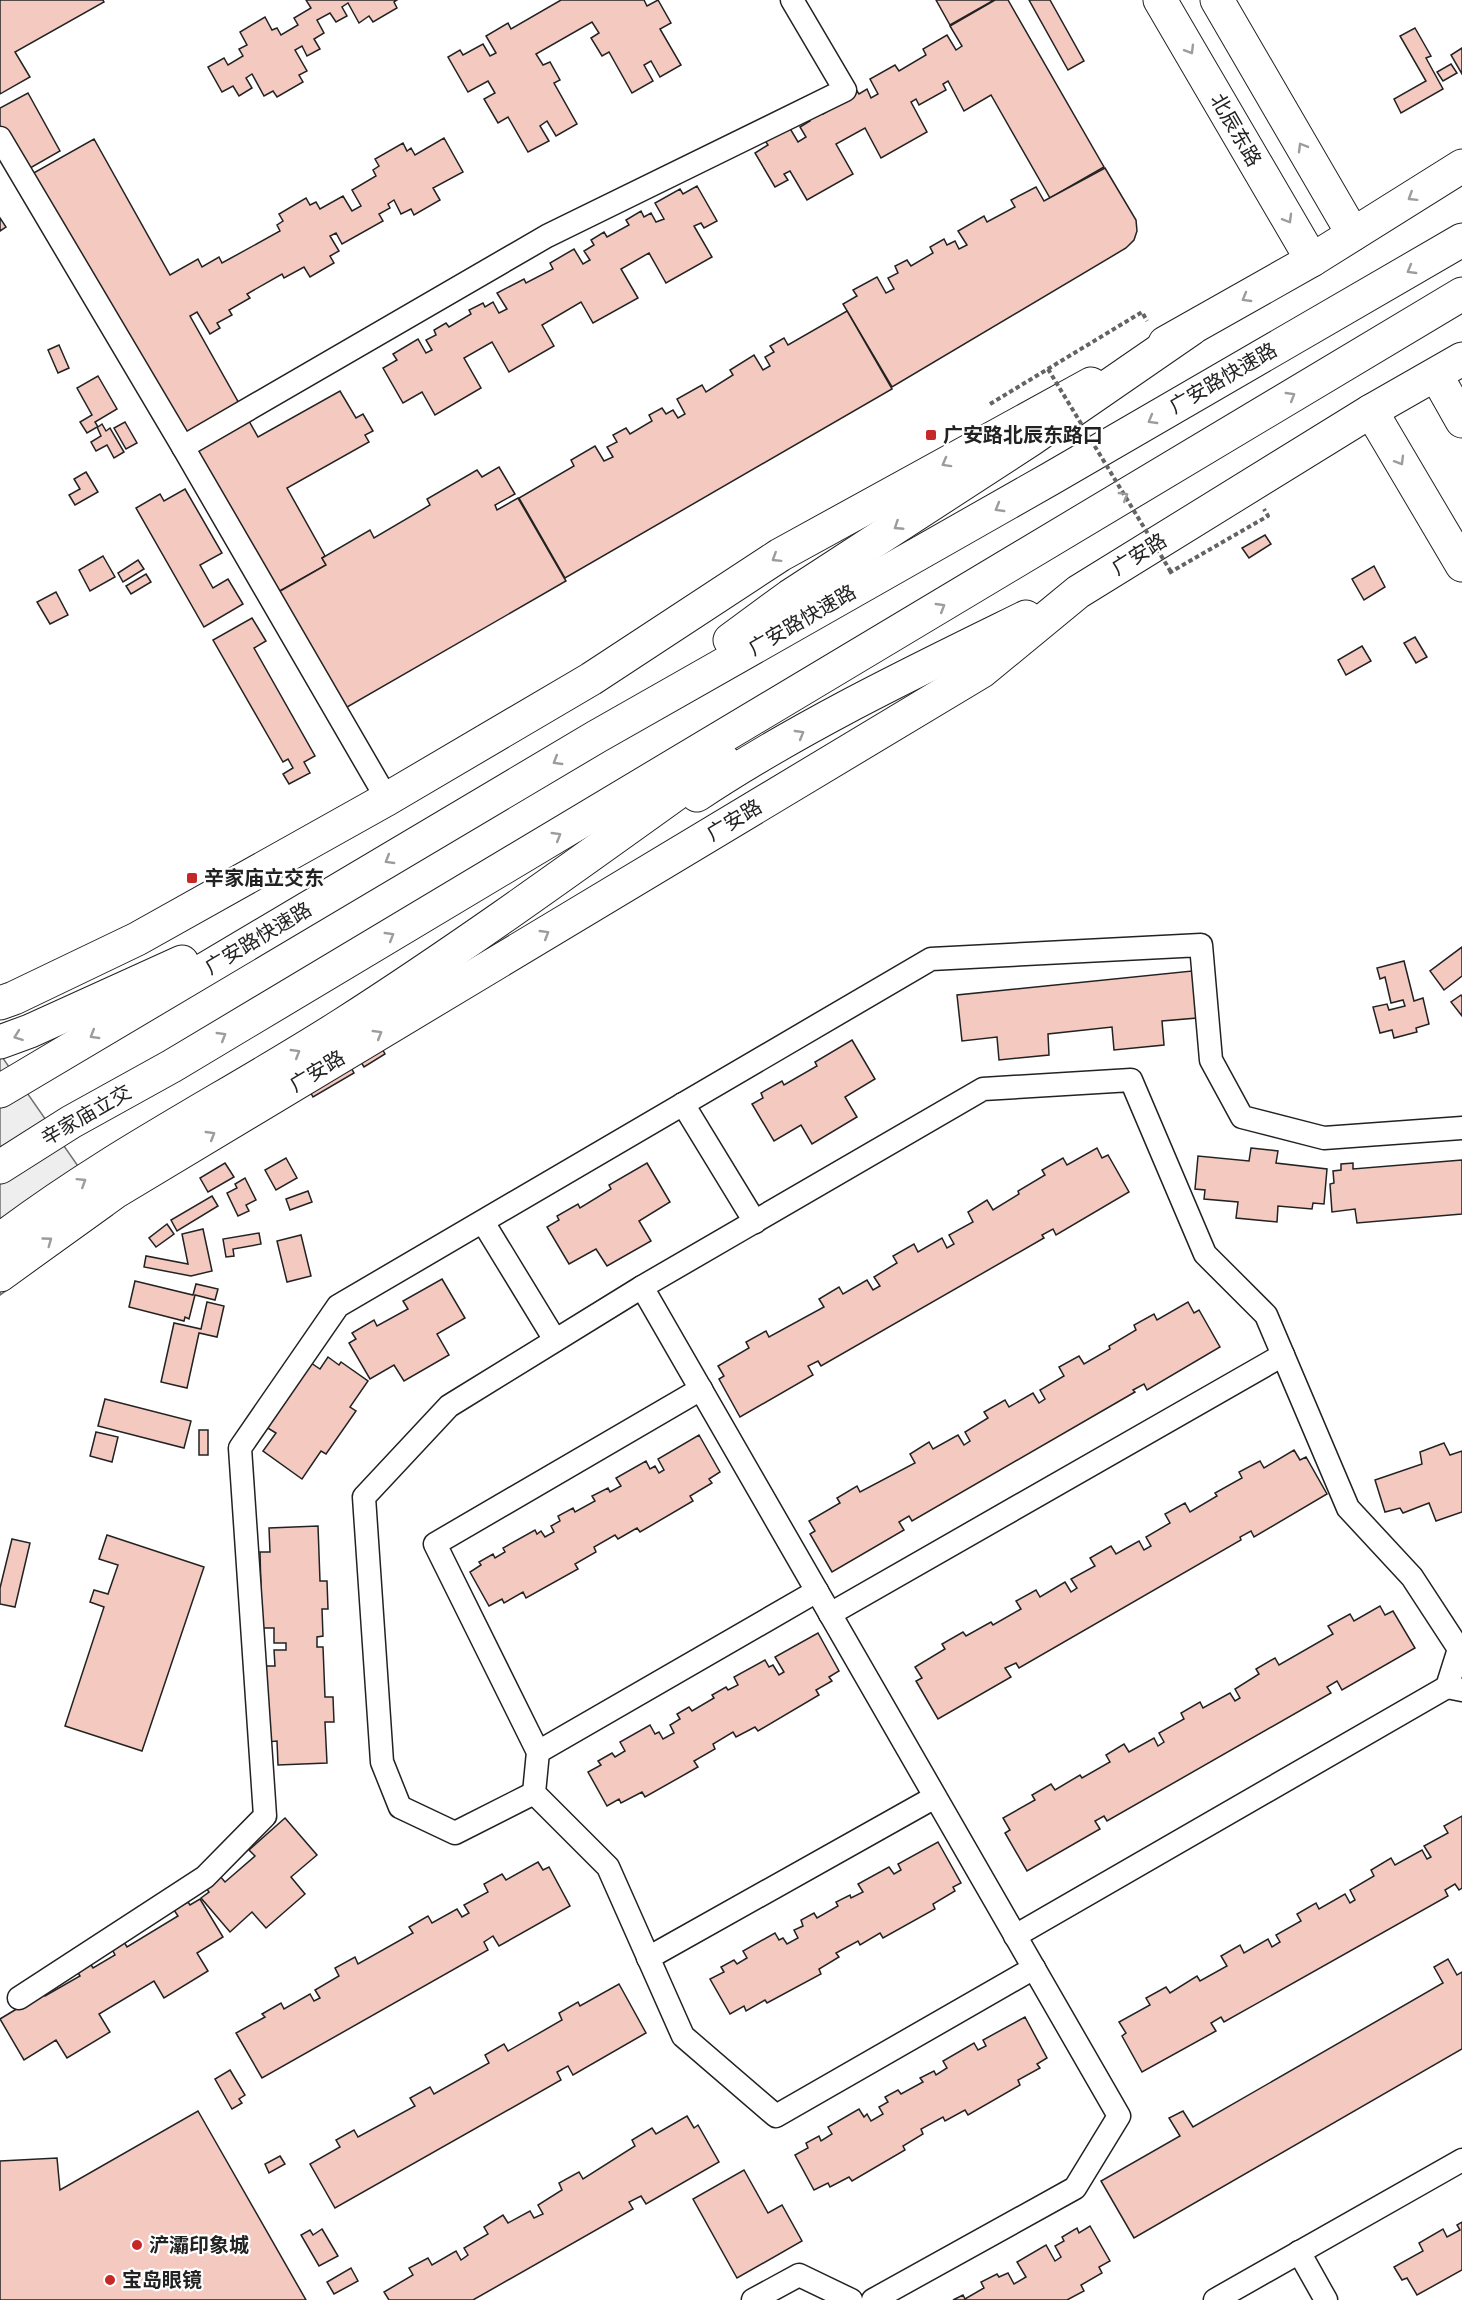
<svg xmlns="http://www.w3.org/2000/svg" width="1462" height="2300" font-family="Inter,'Noto Sans SC',sans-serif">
<rect width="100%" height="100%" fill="#fff"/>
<path fill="#eee" stroke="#6f6f6f" stroke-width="1.5" d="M0,1054L112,1215L0,1295Z"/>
<g fill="#f3c9c0" stroke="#222" stroke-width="1.5">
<path d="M0,0H103L104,2L15,52L30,77L0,94Z"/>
<path d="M306,0H397L394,2L397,8L373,22L369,16L359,23L348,3L342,7L347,16L336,22L330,13L317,20L324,33L314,39L320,49L307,56L302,46L295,50L307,71L299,75L303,82L277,97L273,91L264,96L252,74L246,78L252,88L239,96L233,86L222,92L208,67L224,58L228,65L243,56L239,49L247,45L240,32L265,17L272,30L277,28L281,35L298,25L294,18L311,8Z"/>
<path d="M561,0H644L647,6L658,0L671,23L660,29L681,65L660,77L651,61L644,65L653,81L632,93L609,52L602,56L591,38L599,33L592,22L536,54L543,65L550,62L560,80L554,83L577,124L556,136L547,121L540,126L549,141L528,152L508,117L498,123L484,99L495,93L488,81L468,92L448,57L460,50L463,55L483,44L490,56L496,53L486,36L508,23L511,29Z"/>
<path d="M936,0H994L950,25Z"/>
<path d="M995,0H1008L1104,167L1050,198L991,95L964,111L948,81L943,84L946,90L919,105L916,99L911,102L927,132L881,158L865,128L836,144L853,174L807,200L790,171L784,174L788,180L775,187L755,153L768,145L764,139L788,125L798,142L806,137L800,127L810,121L807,115L819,108L823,114L845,101L855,88L859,94L867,89L871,98L878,94L870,79L895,65L899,71L926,55L923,49L947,35L956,50L962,46L950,26Z"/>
<path d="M1029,0H1050L1084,61L1068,70Z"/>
<path d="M1415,28L1431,56L1426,58L1443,89L1401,113L1394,99L1426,81L1400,36Z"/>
<path d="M1462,48V74L1451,55Z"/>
<path d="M1451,64L1457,73L1443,81L1437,72Z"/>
<path d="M28,93L60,151L25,171L0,128V108Z"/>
<path d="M444,138L463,172L433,188L440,200L414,215L411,209L401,214L394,200L388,204L390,208L379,214L383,221L342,244L336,233L330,236L339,251L330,256L334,263L310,277L304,267L284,278L282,274L247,294L250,298L229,310L232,315L217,323L220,328L210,334L197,312L190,316L258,437L340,391L356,418L363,414L373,431L365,435L369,442L287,488L325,556L322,558L326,565L269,597L30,175L94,139L170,275L198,259L202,267L219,257L222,263L280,231L277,225L283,221L279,214L306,198L310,205L316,202L320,209L343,196L352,211L361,206L352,190L376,176L373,170L379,166L375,159L403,143L407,151L411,148L415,155Z"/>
<path d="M1105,168L1136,220L1137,231L1134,240L1126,248L892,387L843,304L857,296L853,290L877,277L886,293L894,289L888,278L898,273L895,266L907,260L911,266L933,253L930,247L944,239L947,245L955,241L959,249L967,245L958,231L984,216L987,222L1015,207L1011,200L1036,187L1044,201Z"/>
<path d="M697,186L717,221L704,228L701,223L694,226L712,257L666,283L649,253L621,269L638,298L593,323L581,302L542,325L554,346L509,372L492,342L464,358L481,388L435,415L422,392L403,403L383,368L397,360L393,354L418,339L426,353L432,350L426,340L436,335L434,330L446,323L449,327L471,314L469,310L483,303L485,307L493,302L499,313L507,309L497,293L524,279L526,283L553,269L550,263L574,249L583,264L590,260L584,251L594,245L591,240L604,232L607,237L629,225L626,220L641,211L644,217L651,213L656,222L664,219L655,203L680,189L683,194Z"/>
<path d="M0,218L6,227L0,231Z"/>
<path d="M847,311L892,389L565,578L519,498L574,466L571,460L595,446L604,461L613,457L607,447L617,442L613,435L626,428L630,434L652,421L649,415L662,408L666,414L673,410L678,418L685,414L677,399L702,385L706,392L733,375L730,370L754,355L763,370L770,366L765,357L774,352L770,346L784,338L788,345Z"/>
<path d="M59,345L69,368L58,373L48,350Z"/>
<path d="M98,376L117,409L95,422L98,427L102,424L106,431L110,428L124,452L114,458L107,445L96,451L91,442L101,436L97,427L87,433L80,422L92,415L77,388Z"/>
<path d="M125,422L137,443L126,449L114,428Z"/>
<path d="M499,467L515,494L495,505L497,510L518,498L566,581L342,710L275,594L326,565L322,558L370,530L374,538L430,505L427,499L477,470L482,477Z"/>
<path d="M86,472L98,492L75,505L69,495L80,489L74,479Z"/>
<path d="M185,489L222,553L200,565L213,588L228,579L243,604L204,627L136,508L160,494L164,501Z"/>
<path d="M1265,535L1271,544L1249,558L1242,548Z"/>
<path d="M103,556L115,577L90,591L79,570Z"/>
<path d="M138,560L144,569L123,582L118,573Z"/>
<path d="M1374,566L1385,587L1364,600L1352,579Z"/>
<path d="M146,574L151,582L131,594L126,586Z"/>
<path d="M56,592L68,615L50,624L37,602Z"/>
<path d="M252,618L266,641L254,648L315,756L304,762L310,773L289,784L283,774L293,768L288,759L283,762L213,640Z"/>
<path d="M1415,637L1427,657L1416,663L1404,643Z"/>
<path d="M1362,646L1371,661L1346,675L1338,660Z"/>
<path d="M1462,947V976L1444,990L1430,971Z"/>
<path d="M1404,961L1414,1001L1423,998L1429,1024L1416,1028L1417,1032L1394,1038L1392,1030L1380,1033L1373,1007L1387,1004L1389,1010L1405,1006L1403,1000L1391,1003L1385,977L1380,979L1377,968Z"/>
<path d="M1192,971L1197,1018L1162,1021L1164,1045L1114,1050L1112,1027L1048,1034L1049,1055L999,1060L997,1037L962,1041L957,995Z"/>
<path d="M1461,995L1462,997V1016L1451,1002Z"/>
<path d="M852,1040L875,1079L845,1097L857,1117L812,1144L801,1125L774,1141L752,1104L763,1098L761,1093L782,1081L784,1085L817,1066L815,1062Z"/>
<path d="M379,1043L385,1054L364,1067L357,1056Z"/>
<path d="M348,1062L354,1073L313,1097L307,1086Z"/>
<path d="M1097,1148L1102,1158L1108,1155L1129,1192L1056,1235L1053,1229L1042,1235L1044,1238L821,1366L818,1361L808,1366L813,1375L740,1417L719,1379L724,1376L718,1366L749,1348L746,1342L766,1331L769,1337L824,1307L819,1299L839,1287L843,1294L867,1280L873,1290L880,1286L874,1277L897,1263L893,1256L914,1244L918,1252L942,1238L947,1248L954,1244L949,1235L973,1222L968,1212L987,1200L993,1210L1019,1194L1018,1191L1045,1175L1042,1170L1063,1158L1067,1165Z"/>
<path d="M1251,1148L1278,1151L1276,1163L1327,1169L1324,1204L1313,1203L1312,1209L1278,1206L1277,1222L1236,1218L1238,1202L1204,1199L1205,1190L1195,1189L1198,1156L1249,1161Z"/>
<path d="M286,1158L297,1178L276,1190L265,1170Z"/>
<path d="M1462,1160V1214L1357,1223L1355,1209L1332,1212L1330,1184L1334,1183L1333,1171L1341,1170V1164L1353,1163V1169Z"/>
<path d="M225,1163L234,1177L208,1192L200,1178Z"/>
<path d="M647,1163L670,1202L639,1221L651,1241L607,1266L596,1249L569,1264L547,1227L559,1220L557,1216L578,1204L580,1208L611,1189L609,1185Z"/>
<path d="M245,1178L256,1200L246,1205L249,1211L238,1216L227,1193L237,1188L235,1184Z"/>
<path d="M308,1191L312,1202L290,1210L286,1199Z"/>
<path d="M212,1196L218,1206L177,1231L171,1220Z"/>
<path d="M167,1224L174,1234L156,1247L149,1238Z"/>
<path d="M203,1229L212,1271L191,1276L144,1267L146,1256L188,1264L182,1234Z"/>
<path d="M259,1233L261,1244L233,1249L234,1256L226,1257L223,1239Z"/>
<path d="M301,1235L311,1276L287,1282L277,1241Z"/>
<path d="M442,1279L465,1318L437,1334L449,1355L404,1381L394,1365L370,1379L349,1343L356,1339L352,1333L374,1320L377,1326L408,1309L403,1301Z"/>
<path d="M135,1281L193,1295L196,1284L218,1289L215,1300L195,1295L189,1319L185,1317L184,1321L129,1307Z"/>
<path d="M207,1302L224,1306L217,1337L199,1333L187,1388L161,1382L174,1323L201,1329Z"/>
<path d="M1188,1302L1194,1313L1199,1310L1220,1347L1147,1390L1144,1384L1133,1390L1135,1392L912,1521L909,1516L899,1522L904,1530L832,1572L810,1534L815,1531L809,1521L840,1503L837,1498L857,1486L860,1492L915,1463L910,1454L929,1442L933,1449L958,1435L964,1445L970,1441L965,1432L988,1418L984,1412L1005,1400L1009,1407L1033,1393L1039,1403L1045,1399L1040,1390L1064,1376L1059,1367L1079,1356L1084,1364L1110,1349L1109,1346L1136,1330L1134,1325L1154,1314L1157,1320Z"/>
<path d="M328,1357L339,1365L341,1362L368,1381L350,1407L356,1411L326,1454L321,1451L302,1479L263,1451L276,1433L266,1427L311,1363L320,1369Z"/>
<path d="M105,1399L191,1421L184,1448L98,1426Z"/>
<rect x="199" y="1430" width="9" height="25"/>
<path d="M96,1432L118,1437L112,1462L90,1456Z"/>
<path d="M699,1435L720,1472L709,1479L712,1483L690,1496L693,1501L640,1532L637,1528L618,1539L615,1535L594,1547L596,1552L575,1564L578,1569L526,1598L523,1592L504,1603L502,1599L489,1606L470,1572L481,1565L479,1562L493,1554L495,1558L505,1552L503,1548L535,1530L537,1534L541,1531L545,1537L554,1532L551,1526L560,1521L558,1516L573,1508L575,1512L595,1501L592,1496L608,1488L610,1492L621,1486L616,1478L646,1461L650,1469L655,1466L659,1473L664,1470L658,1459Z"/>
<path d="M1444,1443L1450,1455L1462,1451V1512L1436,1521L1429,1503L1403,1513L1400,1508L1385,1512L1375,1480L1422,1464L1420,1452Z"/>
<path d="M1294,1450L1300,1460L1306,1457L1327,1494L1254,1537L1251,1531L1240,1537L1241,1540L1019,1668L1016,1663L1005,1668L1011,1677L938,1719L916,1681L922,1678L915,1667L945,1649L942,1644L963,1632L966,1636L991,1622L993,1625L1021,1609L1016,1601L1036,1590L1040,1597L1065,1582L1071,1592L1077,1588L1071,1579L1095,1566L1090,1558L1111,1546L1116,1554L1139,1541L1144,1550L1151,1546L1146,1537L1170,1523L1165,1514L1185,1503L1190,1512L1217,1496L1215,1493L1242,1478L1239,1472L1260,1461L1264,1468Z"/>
<path d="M318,1526L320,1581H327L328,1609H322L323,1636L317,1637V1647H323L325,1697H333L334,1722H325L327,1763L278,1765L277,1741L267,1742L264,1666H275L274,1650H286V1643H274V1628H262L260,1552H270L269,1528Z"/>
<path d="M107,1535L204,1567L142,1751L65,1726L104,1607L90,1602L94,1590L108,1594L118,1565L99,1559Z"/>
<path d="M12,1539L30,1543L15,1607L0,1604V1588Z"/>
<path d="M1380,1606L1385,1615L1393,1611L1415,1648L1342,1690L1337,1681L1327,1687L1331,1693L1107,1821L1104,1816L1095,1821L1100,1829L1027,1871L1005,1833L1010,1830L1003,1818L1035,1800L1032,1795L1051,1784L1055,1790L1080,1775L1082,1778L1110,1762L1106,1755L1124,1744L1129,1752L1154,1738L1158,1746L1164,1742L1159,1733L1184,1719L1181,1713L1200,1702L1203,1708L1230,1693L1235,1701L1240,1698L1235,1689L1259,1674L1256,1669L1275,1658L1279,1665L1333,1634L1328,1626L1350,1614L1354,1621Z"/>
<path d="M818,1633L839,1671L829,1677L832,1681L816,1690L819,1695L758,1731L755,1727L736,1737L733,1732L713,1744L715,1749L694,1761L698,1767L645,1797L642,1792L621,1803L619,1799L607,1806L588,1772L601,1765L598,1761L612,1753L615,1757L625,1751L620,1742L650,1725L655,1734L659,1732L663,1739L674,1733L670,1725L680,1719L677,1714L689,1707L692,1711L714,1698L712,1695L726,1687L728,1690L738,1685L734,1677L765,1660L769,1667L773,1665L779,1675L784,1672L775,1657Z"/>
<path d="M1462,1816V1888L1459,1890L1455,1884L1445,1890L1448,1896L1224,2022L1221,2017L1211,2023L1216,2031L1142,2072L1122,2036L1126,2033L1119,2022L1150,2005L1146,1998L1166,1987L1170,1993L1197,1976L1200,1981L1227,1966L1221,1956L1240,1945L1244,1953L1268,1939L1272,1947L1280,1942L1276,1935L1301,1921L1297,1914L1316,1903L1319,1909L1345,1894L1350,1903L1355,1900L1350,1890L1374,1876L1371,1870L1391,1858L1395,1865L1422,1850L1427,1859L1431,1857L1424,1846L1448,1833L1444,1826Z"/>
<path d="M285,1818L317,1855L291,1877L305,1894L266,1928L252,1912L230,1932L201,1898L209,1892L206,1888L220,1876L225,1882L255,1856L249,1850Z"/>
<path d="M938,1842L961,1883L953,1887L955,1891L933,1904L935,1909L883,1938L880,1933L860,1945L858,1941L836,1953L839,1957L819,1969L821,1974L767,2003L765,2000L746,2011L744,2006L730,2014L710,1979L724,1972L721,1967L734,1960L737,1964L747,1958L743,1951L775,1933L779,1940L783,1938L787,1944L798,1938L794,1930L803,1926L801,1920L814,1913L817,1918L838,1906L836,1902L850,1895L851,1898L863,1892L858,1884L889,1867L894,1874L901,1870L898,1864Z"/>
<path d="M538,1862L543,1870L549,1867L570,1906L499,1946L493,1936L484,1942L488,1950L262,2078L236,2033L265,2017L262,2014L281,2003L284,2009L310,1994L314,2001L320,1998L315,1990L339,1976L335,1968L355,1957L358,1964L413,1933L409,1927L428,1916L432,1923L457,1909L462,1917L469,1913L464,1905L488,1892L484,1884L502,1874L506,1880Z"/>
<path d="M200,1899L223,1937L197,1953L208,1971L164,1998L154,1981L99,2014L110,2032L67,2058L56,2040L24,2060L0,2019L43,1993L45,1996L80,1976L77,1971L90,1963L93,1968L115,1955L112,1949L124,1942L127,1947L178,1916L174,1910L188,1902L190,1905Z"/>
<path d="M1448,1959L1457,1975L1462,1972V2049L1134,2238L1101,2181L1180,2136L1169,2118L1183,2111L1193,2127L1443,1983L1434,1967Z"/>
<path d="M619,1984L646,2033L573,2075L568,2066L557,2072L561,2080L335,2208L310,2164L340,2147L336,2140L354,2130L358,2137L415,2106L410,2098L430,2087L434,2094L489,2063L485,2055L504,2044L508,2051L562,2020L559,2013L578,2002L580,2006Z"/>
<path d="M1025,2017L1047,2058L1037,2064L1040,2068L1018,2080L1020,2085L968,2115L965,2110L945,2121L943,2117L921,2129L923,2134L903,2146L905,2150L852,2181L849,2177L830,2187L828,2183L814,2190L795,2155L808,2148L806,2143L819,2136L821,2141L832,2134L828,2127L859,2109L864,2117L867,2114L871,2121L883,2114L879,2107L888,2102L885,2097L898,2090L901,2094L923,2082L920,2078L934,2071L936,2075L947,2068L943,2061L974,2043L978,2050L986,2046L983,2040Z"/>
<path d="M230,2070L245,2095L239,2099L242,2103L232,2109L215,2079Z"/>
<path d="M198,2111L306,2300H0V2161L57,2158L60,2190Z"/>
<path d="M687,2116L694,2128L698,2125L719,2162L646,2204L641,2196L629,2202L633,2209L473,2300H389L384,2292L413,2275L409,2268L428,2258L432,2265L456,2251L461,2260L468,2255L464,2248L488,2234L484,2227L503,2215L508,2223L530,2211L534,2218L543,2214L538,2205L562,2190L559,2183L579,2172L583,2179L635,2146L632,2140L652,2128L656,2134Z"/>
<path d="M280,2156L285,2164L269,2173L265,2164Z"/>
<path d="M744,2170L768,2213L782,2205L802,2241L737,2278L693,2199Z"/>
<path d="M1462,2222V2270L1417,2295L1407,2278L1402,2280L1394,2267L1423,2251L1419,2243L1443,2229L1447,2237L1460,2230L1457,2225Z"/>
<path d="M1090,2226L1110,2261L1099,2267L1102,2273L1081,2285L1084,2291L1067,2300H953L963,2295L965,2299L984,2288L981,2282L997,2274L999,2277L1008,2273L1014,2284L1026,2277L1017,2262L1046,2245L1055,2261L1061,2257L1055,2246L1064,2241L1062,2237L1077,2228L1079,2233Z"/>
<path d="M322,2229L338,2256L319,2266L301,2235L310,2230L313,2235Z"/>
<path d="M351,2268L358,2281L334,2294L327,2282Z"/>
</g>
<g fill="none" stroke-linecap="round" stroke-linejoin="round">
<g stroke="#222" stroke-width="25">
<g id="street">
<path d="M0,138L183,447L387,799"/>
<path d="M183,447L547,236L845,90L792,0"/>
<path d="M683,1104L755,1222"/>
<path d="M483,1222L555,1340"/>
<path d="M701,1389L435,1544L538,1752L534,1793L608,1867L683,2036L776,2116L1034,1968"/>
<path d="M830,1614L1283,1355"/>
<path d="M538,1752L817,1591"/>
<path d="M534,1793L455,1833L400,1807L382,1762L364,1497L449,1406L642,1287"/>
<path d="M1015,1936L1447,1687"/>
<path d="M648,1958L935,1797"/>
<path d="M19,1998L205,1877L265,1816L240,1448L338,1306L931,959L1201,945L1211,1060L1242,1117L1324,1138L1462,1128"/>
<path d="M1299,2252L1326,2300"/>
<path d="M753,2300L799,2275L851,2300"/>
<path d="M873,2300L1075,2188L1119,2116L642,1287L983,1089L1131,1080L1205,1254L1266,1315L1348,1508L1412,1577L1459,1649L1447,1687L1462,1690"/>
<path d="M1215,2300L1462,2160"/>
</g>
</g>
<g stroke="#222" stroke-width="35">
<g id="secondary">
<path d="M1160,0L1312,260"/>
<path d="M1217,0L1353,234"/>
<path d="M1165,343L1312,260L1462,166"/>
<path d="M1436,375L1462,421"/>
<path d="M1371,411L1462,565"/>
<path d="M697,795C801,726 914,672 1026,617"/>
<path d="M0,1003L14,998L137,939L387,799L591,679L780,555L1091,384"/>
<path d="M0,1275L115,1192L982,671L1078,592L1371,411L1462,359"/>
</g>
</g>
<g stroke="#222" stroke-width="35">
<g id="highway">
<path d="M730,640L790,596L1030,440L1191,329"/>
<path d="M0,1042L30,1031L182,962"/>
<path d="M0,1091L596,737L1050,479L1462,240"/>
<path d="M0,1167L71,1122L172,1066L1462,294"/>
<path d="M0,1240C107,1158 229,1097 342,1025C473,941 597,850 723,760"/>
</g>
</g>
<g stroke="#646464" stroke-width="4" stroke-dasharray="4.5 3" stroke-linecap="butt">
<path d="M990,404L1142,312L1147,321"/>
<path d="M1169,573L1268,516L1264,509"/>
</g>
<use href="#street" stroke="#fff" stroke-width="22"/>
<use href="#secondary" stroke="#fff" stroke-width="33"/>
<use href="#highway" stroke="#fff" stroke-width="33"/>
<path stroke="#646464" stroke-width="4" stroke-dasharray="4.5 3" stroke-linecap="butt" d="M1048,369L1171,572"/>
</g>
<defs><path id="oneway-chevron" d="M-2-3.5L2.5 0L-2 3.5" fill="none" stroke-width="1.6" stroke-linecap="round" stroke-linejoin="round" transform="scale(1.5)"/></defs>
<g stroke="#9c9c9c">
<use href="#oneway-chevron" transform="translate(1190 50) rotate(59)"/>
<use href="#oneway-chevron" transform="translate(1302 147) rotate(-120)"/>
<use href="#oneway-chevron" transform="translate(1412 197) rotate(148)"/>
<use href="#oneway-chevron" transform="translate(1288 219) rotate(60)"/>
<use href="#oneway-chevron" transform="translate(1411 270) rotate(150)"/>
<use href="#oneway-chevron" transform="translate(1246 298) rotate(150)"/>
<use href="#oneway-chevron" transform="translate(1291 396) rotate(-31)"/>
<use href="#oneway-chevron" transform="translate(1152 420) rotate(150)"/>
<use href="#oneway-chevron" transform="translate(1400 461) rotate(59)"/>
<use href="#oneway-chevron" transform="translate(946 463) rotate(151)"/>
<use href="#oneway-chevron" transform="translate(1124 496) rotate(-31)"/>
<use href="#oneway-chevron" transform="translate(999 508) rotate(150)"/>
<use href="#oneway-chevron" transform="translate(898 526) rotate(147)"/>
<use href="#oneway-chevron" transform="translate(776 558) rotate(148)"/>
<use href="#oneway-chevron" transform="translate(941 607) rotate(-31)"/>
<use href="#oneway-chevron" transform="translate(800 734) rotate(-30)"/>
<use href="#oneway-chevron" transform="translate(557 761) rotate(149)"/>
<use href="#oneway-chevron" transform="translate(557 836) rotate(-31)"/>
<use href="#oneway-chevron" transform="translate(389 860) rotate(149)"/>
<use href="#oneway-chevron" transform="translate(545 934) rotate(-31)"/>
<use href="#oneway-chevron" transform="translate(390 936) rotate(-31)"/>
<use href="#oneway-chevron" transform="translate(378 1034) rotate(-31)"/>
<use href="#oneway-chevron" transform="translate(94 1035) rotate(149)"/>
<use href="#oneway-chevron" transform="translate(18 1036) rotate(160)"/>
<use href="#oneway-chevron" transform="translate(222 1036) rotate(-31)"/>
<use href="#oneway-chevron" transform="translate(296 1053) rotate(-31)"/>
<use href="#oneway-chevron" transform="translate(211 1135) rotate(-31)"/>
<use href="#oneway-chevron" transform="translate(82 1182) rotate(-32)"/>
<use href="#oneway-chevron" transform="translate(48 1241) rotate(-36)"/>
</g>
<g fill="#c62828" stroke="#fff" stroke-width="2">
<rect x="925" y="429" width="12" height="12" rx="3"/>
<rect x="186" y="872" width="12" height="12" rx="3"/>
<circle cx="137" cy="2245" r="6"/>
<circle cx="110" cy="2280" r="6"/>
</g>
<g text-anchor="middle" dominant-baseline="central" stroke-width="4.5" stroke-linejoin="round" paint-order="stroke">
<g font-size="20" fill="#222" stroke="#fff">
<text transform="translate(1236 130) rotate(60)">北辰东路</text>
<text transform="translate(1223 378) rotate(-30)">广安路快速路</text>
<text transform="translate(1139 554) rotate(-32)">广安路</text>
<text transform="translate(802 620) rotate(-30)">广安路快速路</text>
<text transform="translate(734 820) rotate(-31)">广安路</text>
<text transform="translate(258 938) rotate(-31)">广安路快速路</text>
<text transform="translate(317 1071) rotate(-31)">广安路</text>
<text transform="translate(86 1115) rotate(-30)">辛家庙立交</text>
</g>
<g font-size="20" font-weight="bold" fill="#222" stroke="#fff" text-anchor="start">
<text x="943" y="435">广安路北辰东路口</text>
<text x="204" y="878">辛家庙立交东</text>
<text x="149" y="2245">浐灞印象城</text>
<text x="122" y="2280">宝岛眼镜</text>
</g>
</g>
</svg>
